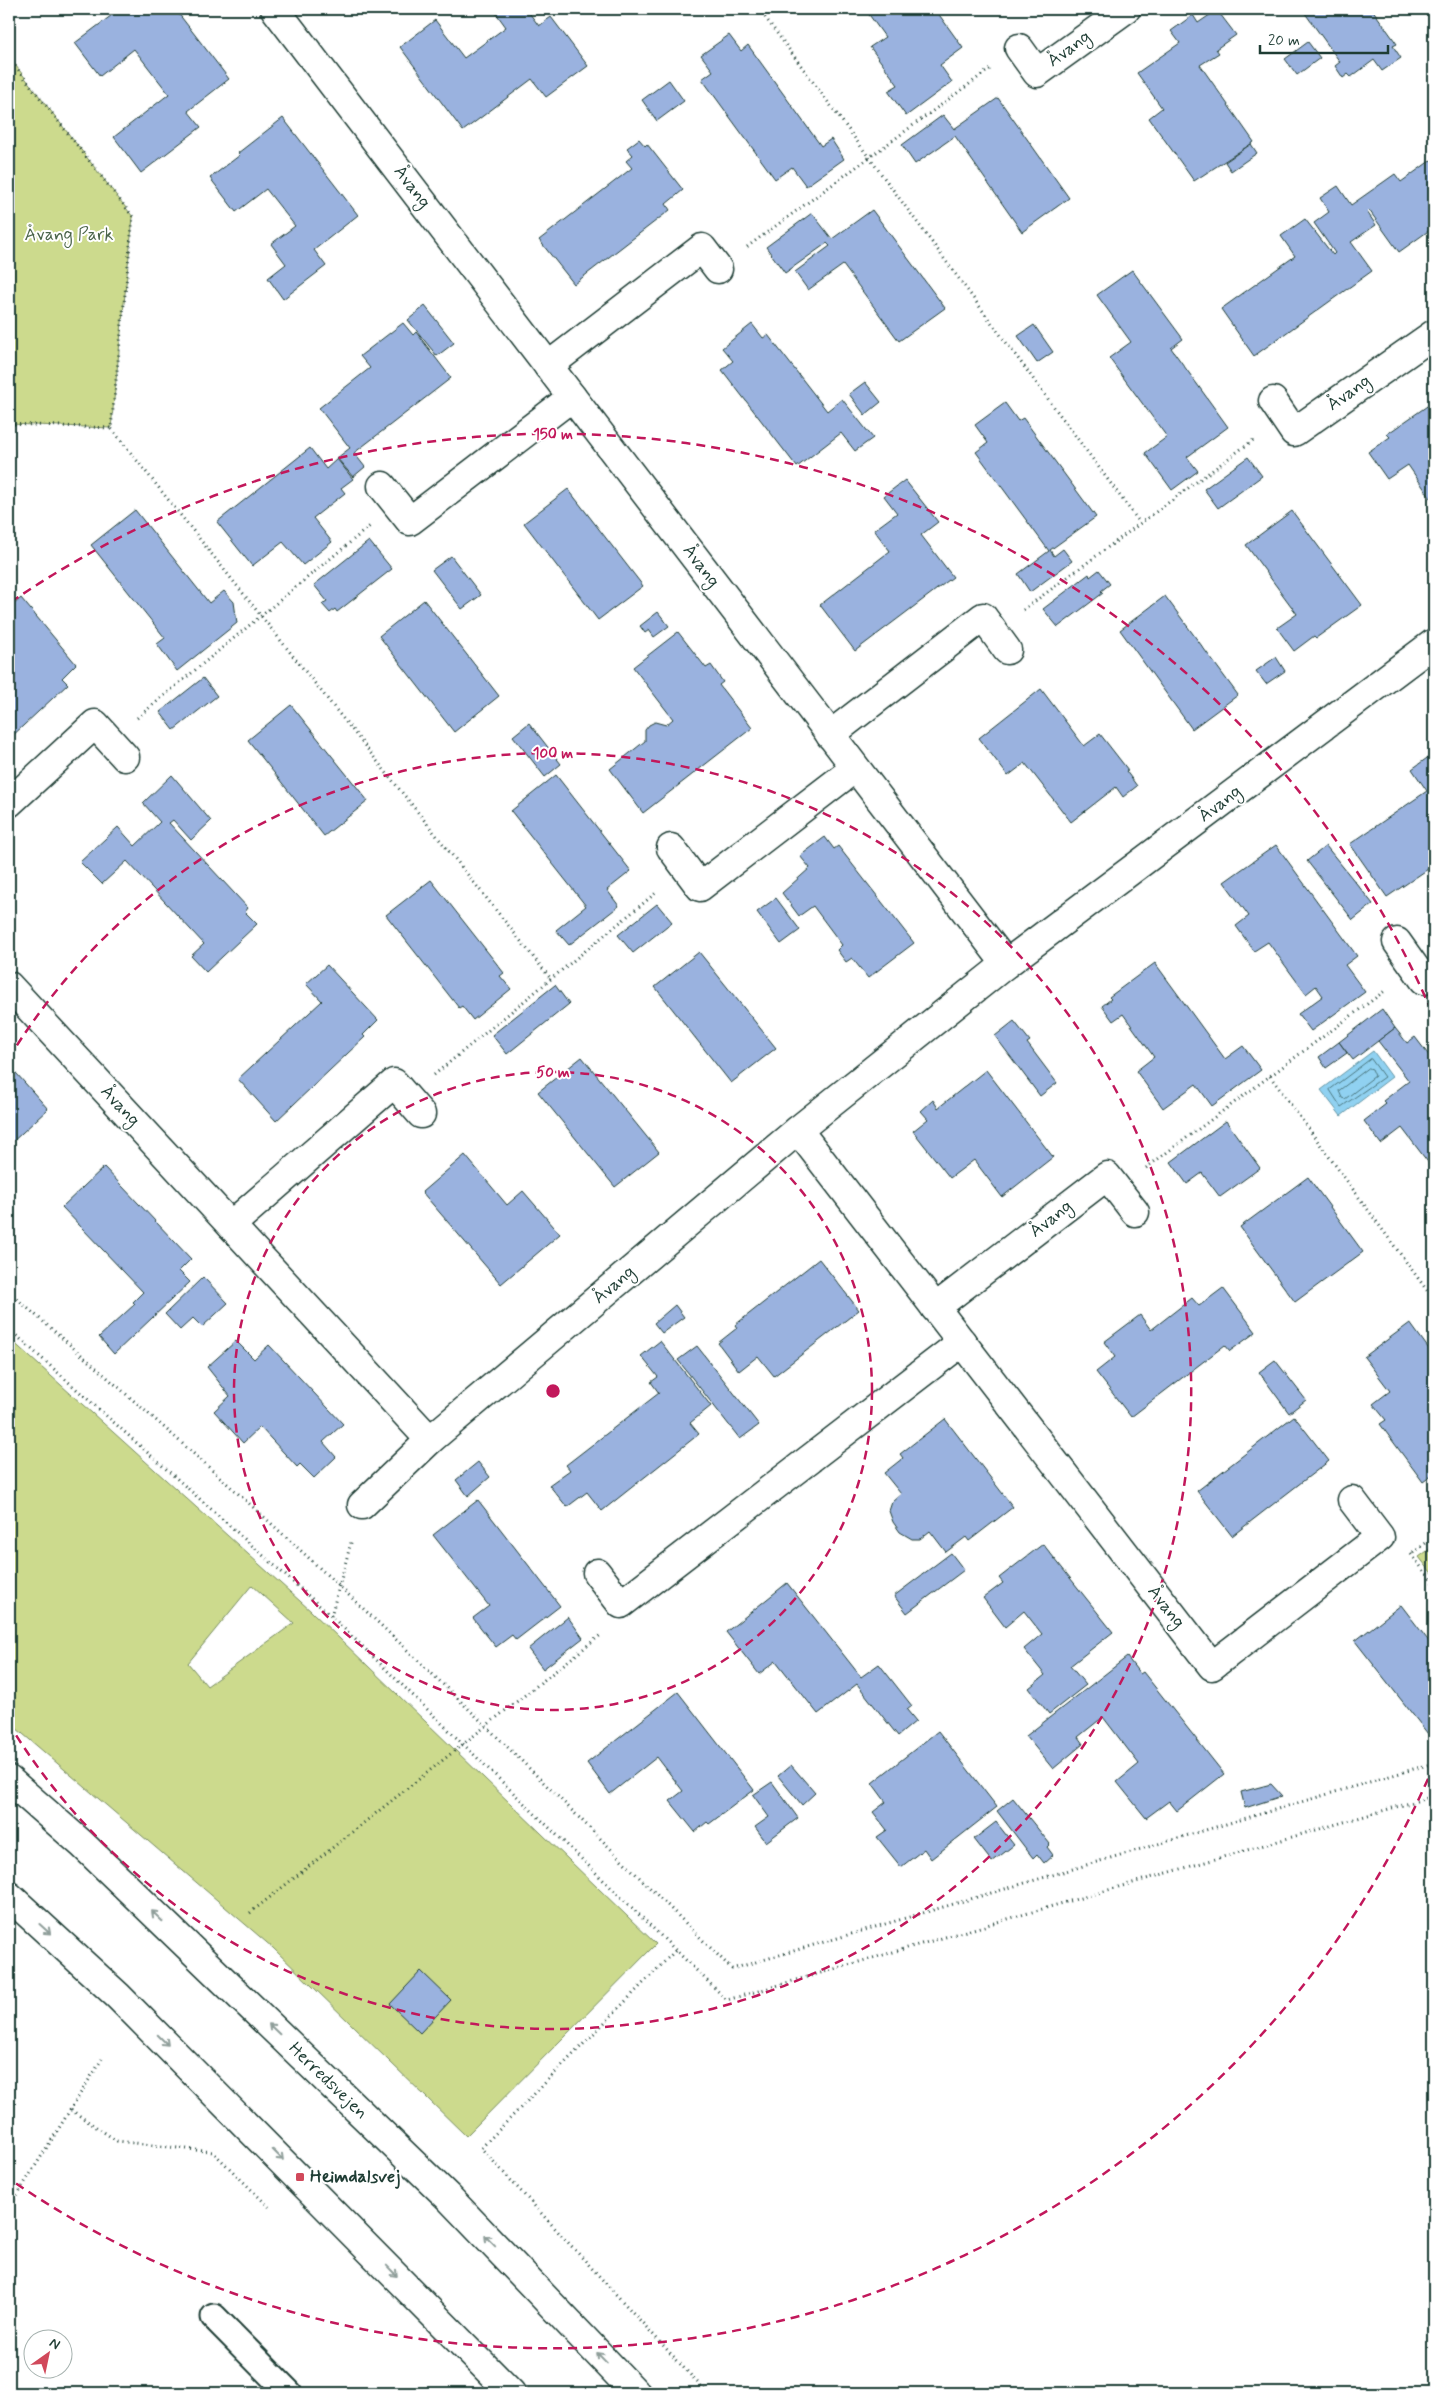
<svg xmlns="http://www.w3.org/2000/svg" width="1443" height="2402" font-family="Mynerve,sans-serif">
<rect width="100%" height="100%" fill="#fff"/>
<filter id="ink" filterUnits="userSpaceOnUse"><feTurbulence type="fractalNoise" baseFrequency=".02" numOctaves="2"/><feDisplacementMap in="SourceGraphic" scale="10" xChannelSelector="R" yChannelSelector="G"/><feConvolveMatrix kernelMatrix="1 2 1 2 8 2 1 2 1" color-interpolation-filters="sRGB"/></filter>
<g filter="url(#ink)">
<g fill="#ccda8d" stroke="#768c60" fill-rule="evenodd">
<path d="M9,57L133,217L111,428L9,424Z"/>
<path d="M9,1338L311,1611L656,1944L466,2136L273,1948L9,1722ZM252,1585L294,1623L207,1686L188,1663Z"/>
<path d="M1434,1546V1576L1419,1557Z"/>
</g>
<path fill="#90d1f1" stroke="#6396a5" d="M1373,1051L1392,1077L1341,1116L1321,1090Z"/>
<g fill="none" stroke-linecap="round" stroke-linejoin="round">
<g stroke="#4c7880" stroke-width="1">
<path d="M1371,1059L1384,1077L1341,1107L1330,1090Z"/>
<path d="M1369,1068L1372,1069L1375,1076L1345,1099L1342,1098L1339,1091Z"/>
</g>
</g>
<g fill="#9ab2df" stroke="#1f3d34">
<path d="M120,9H175L229,79L188,111L201,127L141,173L114,137L169,94L134,49L100,76L75,43Z"/>
<path d="M493,9H520L523,12L527,10L539,26L551,17L588,66L546,97L532,79L463,131L400,47L435,20L464,58L506,27Z"/>
<path d="M865,9H935L963,48L940,65L952,82L906,116L888,91L898,85L870,47L885,37Z"/>
<path d="M1302,9H1372L1397,44L1393,46L1401,58L1382,71L1374,60L1351,77L1348,74L1343,78L1335,66L1340,62Z"/>
<path d="M1217,10L1236,35L1216,49L1219,53L1200,65L1254,142L1194,181L1149,118L1162,108L1137,73L1180,43L1171,31L1193,15L1198,23Z"/>
<path d="M729,35L741,51L748,45L821,146L831,139L844,159L806,186L792,167L775,179L702,79L713,71L701,55Z"/>
<path d="M1308,42L1320,58L1297,75L1285,59Z"/>
<path d="M669,80L684,101L657,121L642,100Z"/>
<path d="M998,98L1069,198L1022,232L955,136L915,164L902,145L943,115L954,129Z"/>
<path d="M283,118L358,215L314,250L326,266L283,299L268,278L286,264L271,244L295,226L266,189L236,212L210,178L240,155L238,153Z"/>
<path d="M639,139L645,146L647,144L683,190L666,204L670,210L574,284L539,240L632,168L626,161L633,155L627,148Z"/>
<path d="M1251,144L1257,153L1231,171L1225,162Z"/>
<path d="M1434,158V227L1399,252L1369,210L1367,212L1376,225L1351,242L1372,271L1254,356L1221,309L1295,256L1281,236L1305,219L1333,255L1335,253L1314,223L1329,212L1320,198L1338,186L1351,205L1395,174L1401,182Z"/>
<path d="M872,210L945,308L899,341L843,265L808,290L795,272L830,246L827,243L785,273L766,247L812,213L832,239Z"/>
<path d="M1132,270L1183,339L1171,348L1228,427L1187,457L1198,471L1172,490L1145,453L1167,437L1109,358L1131,342L1097,295Z"/>
<path d="M425,306L454,343L437,356L408,320Z"/>
<path d="M403,323L413,335L416,332L451,378L354,453L365,467L353,477L337,458L350,448L319,408L370,368L360,356Z"/>
<path d="M752,324L763,338L768,335L827,411L842,399L873,438L855,451L841,433L797,467L722,370L733,361L722,348Z"/>
<path d="M1034,325L1053,352L1037,363L1018,336Z"/>
<path d="M865,382L881,402L865,415L849,394Z"/>
<path d="M1433,402L1434,404V503L1408,465L1387,479L1368,452L1390,437L1387,434Z"/>
<path d="M1005,403L1018,421L1023,418L1096,517L1050,550L1054,556L1063,549L1072,561L1030,592L1018,574L1049,551L976,452L988,443L975,425Z"/>
<path d="M310,448L326,469L337,459L353,479L341,488L345,493L313,518L332,542L303,565L283,542L252,566L217,522Z"/>
<path d="M1248,457L1262,476L1218,508L1204,489Z"/>
<path d="M905,480L938,522L921,535L953,577L855,651L820,605L890,551L874,530L897,513L884,496Z"/>
<path d="M568,489L643,586L598,620L524,523Z"/>
<path d="M135,510L209,603L224,591L234,602L237,623L177,671L157,644L165,638L91,545Z"/>
<path d="M1292,511L1362,605L1316,638L1314,636L1294,651L1277,628L1297,614L1246,545Z"/>
<path d="M369,541L392,569L337,612L335,609L330,613L322,604L327,601L314,585Z"/>
<path d="M451,556L481,595L462,609L432,570Z"/>
<path d="M1099,570L1110,584L1101,591L1103,593L1058,627L1043,609L1089,574L1090,577Z"/>
<path d="M1165,596L1238,695L1192,729L1120,630Z"/>
<path d="M21,598L76,664L62,678L68,684L9,739V638L13,634L9,630V609Z"/>
<path d="M424,600L499,696L454,732L379,636Z"/>
<path d="M658,612L669,626L654,637L649,630L645,633L640,626Z"/>
<path d="M678,632L706,668L711,665L723,682L719,685L752,728L643,813L610,769L645,741V730L649,725L655,722L666,725L673,719L633,667Z"/>
<path d="M1276,657L1285,671L1266,684L1256,671Z"/>
<path d="M203,678L217,696L174,730L160,712Z"/>
<path d="M1041,689L1084,746L1100,734L1128,770L1126,771L1137,786L1123,797L1116,787L1071,822L1025,763L1008,776L979,738Z"/>
<path d="M291,705L368,801L324,836L248,740Z"/>
<path d="M529,723L561,764L545,777L513,736Z"/>
<path d="M1434,753V865L1387,897L1350,844L1427,791L1412,769Z"/>
<path d="M172,775L211,821L191,840L173,820L169,823L248,908L245,912L257,924L206,972L191,956L204,944L127,861L102,884L80,862L118,827L135,846L160,822L143,803Z"/>
<path d="M556,775L631,871L607,890L619,906L569,945L556,930L586,906L511,811Z"/>
<path d="M825,837L834,849L838,846L914,943L868,978L852,958L846,962L837,950L842,945L813,906L799,916L782,893L810,868L800,856Z"/>
<path d="M1276,845L1357,956L1345,965L1365,992L1311,1031L1298,1014L1323,996L1316,986L1306,994L1268,942L1254,951L1236,926L1249,916L1224,882Z"/>
<path d="M1326,846L1373,904L1353,920L1307,861Z"/>
<path d="M431,880L504,973L500,976L511,989L473,1020L462,1006L459,1008L386,915Z"/>
<path d="M776,898L800,930L781,944L757,912Z"/>
<path d="M657,904L672,922L633,953L618,935Z"/>
<path d="M699,952L776,1048L731,1083L655,987Z"/>
<path d="M1155,963L1225,1059L1243,1046L1261,1070L1212,1106L1196,1084L1163,1108L1136,1071L1154,1057L1123,1014L1113,1021L1102,1006L1111,999L1109,997Z"/>
<path d="M327,965L378,1020L363,1035L365,1037L276,1121L238,1079L322,1001L306,984Z"/>
<path d="M555,985L569,1004L507,1054L492,1035Z"/>
<path d="M1382,1009L1395,1028L1353,1060L1339,1042Z"/>
<path d="M1014,1021L1030,1041L1027,1043L1057,1083L1040,1096L995,1036Z"/>
<path d="M1395,1028L1407,1043L1415,1037L1434,1062V1170L1402,1128L1381,1144L1364,1121L1386,1104L1383,1101L1409,1081L1378,1041Z"/>
<path d="M1339,1042L1347,1053L1326,1068L1319,1057Z"/>
<path d="M582,1057L659,1152L615,1187L538,1092Z"/>
<path d="M9,1065L48,1109L9,1145Z"/>
<path d="M986,1070L1053,1157L1002,1197L974,1160L950,1178L913,1131L928,1119L921,1111L933,1100L938,1108Z"/>
<path d="M1226,1121L1260,1168L1220,1197L1202,1173L1187,1184L1171,1162Z"/>
<path d="M465,1155L507,1205L523,1191L560,1234L501,1284L422,1192Z"/>
<path d="M104,1167L191,1259L179,1271L190,1282L114,1354L99,1337L135,1304L133,1302L143,1292L62,1207Z"/>
<path d="M1308,1177L1363,1252L1295,1302L1240,1227Z"/>
<path d="M819,1259L859,1310L774,1376L758,1356L739,1371L718,1343L737,1328L735,1325Z"/>
<path d="M203,1277L228,1303L202,1327L193,1318L180,1330L165,1314Z"/>
<path d="M1223,1288L1256,1332L1230,1351L1225,1345L1131,1417L1096,1372L1115,1357L1104,1342L1140,1315L1151,1330L1192,1298L1199,1306Z"/>
<path d="M675,1305L684,1317L662,1333L654,1323Z"/>
<path d="M1410,1323L1434,1356V1474L1423,1482L1380,1424L1386,1420L1373,1404L1390,1391L1364,1357Z"/>
<path d="M236,1341L254,1359L269,1345L343,1424L323,1442L336,1457L314,1478L300,1464L297,1467L260,1427L243,1443L214,1411L230,1396L207,1367Z"/>
<path d="M660,1341L711,1406L690,1423L699,1434L602,1511L587,1492L567,1507L549,1485L570,1470L566,1465L659,1393L651,1382L658,1377L641,1356Z"/>
<path d="M697,1346L759,1425L740,1439L678,1360Z"/>
<path d="M1275,1360L1306,1400L1289,1413L1259,1372Z"/>
<path d="M1294,1416L1329,1461L1232,1536L1197,1491Z"/>
<path d="M945,1419L1013,1507L969,1541L966,1537L946,1552L930,1531L920,1539H912L900,1532L893,1522L889,1511L892,1502L901,1494L884,1473L903,1458L900,1454Z"/>
<path d="M478,1462L490,1477L468,1496L456,1480Z"/>
<path d="M478,1500L560,1606L516,1640L512,1635L496,1647L473,1618L489,1606L433,1535Z"/>
<path d="M1043,1544L1113,1632L1070,1666L1086,1685L1049,1714L1029,1688L1045,1675L1024,1649L1042,1634L1024,1611L1005,1627L983,1598L1003,1583L999,1578Z"/>
<path d="M951,1553L964,1570L907,1613L894,1596Z"/>
<path d="M787,1583L861,1677L879,1664L912,1706L907,1710L916,1721L898,1736L857,1684L818,1714L776,1661L759,1674L726,1632Z"/>
<path d="M1401,1605L1434,1648V1729L1428,1734L1355,1641Z"/>
<path d="M568,1617L583,1638L543,1669L528,1649Z"/>
<path d="M1127,1657L1140,1674L1143,1672L1224,1774L1177,1811L1169,1801L1146,1818L1117,1782L1139,1764L1103,1717L1078,1737L1083,1744L1053,1769L1026,1736Z"/>
<path d="M678,1692L754,1790L709,1824L707,1822L695,1832L670,1801L683,1791L657,1757L610,1794L587,1763Z"/>
<path d="M938,1731L997,1807L931,1859L924,1849L901,1867L877,1837L887,1830L873,1812L886,1802L872,1783Z"/>
<path d="M791,1765L815,1793L802,1805L778,1776Z"/>
<path d="M772,1782L798,1818L766,1842L755,1827L769,1817L753,1795Z"/>
<path d="M1271,1784L1282,1796L1245,1808L1241,1792Z"/>
<path d="M1013,1798L1050,1844L1047,1847L1053,1855L1044,1863L1037,1854L1033,1858L997,1811Z"/>
<path d="M996,1822L1014,1845L992,1862L974,1839Z"/>
<path d="M421,1971L451,2000L420,2033L390,2004Z"/>
</g>
<g fill="none" stroke-linecap="round" stroke-linejoin="round">
<g stroke="#1f3d34" stroke-width="29">
<path id="service" d="M214,2317L289,2393"/>
</g>
<g stroke="#1f3d34" stroke-width="31">
<g id="minor">
<path d="M275,9L1006,964"/>
<path d="M1019,48L1037,73L1126,9"/>
<path d="M548,366L702,248L718,269"/>
<path d="M1273,401L1294,432L1434,334"/>
<path d="M382,486L410,521L572,397"/>
<path d="M830,735L983,617L1007,650"/>
<path d="M9,803L95,724L125,757"/>
<path d="M671,848L700,887L855,768"/>
<path d="M1397,942L1424,980L1434,973"/>
<path d="M9,986L430,1440"/>
<path d="M798,1130L1212,1666L1380,1537L1352,1500"/>
<path d="M231,1225L394,1083L421,1114"/>
<path d="M935,1308L1107,1176L1135,1212"/>
<path d="M362,1505L430,1440L798,1130L1006,964L1434,643"/>
<path d="M597,1573L621,1604L962,1342"/>
</g>
</g>
<g stroke="#1f3d34" stroke-width="31">
<g id="tertiary">
<path d="M9,1780L82,1844L449,2198L636,2393"/>
<path d="M9,1896L118,1996L511,2393"/>
</g>
</g>
<g stroke="#1f3d34" stroke-width="3" stroke-dasharray="1 4" stroke-linecap="butt">
<path d="M759,9L1140,523"/>
<path d="M9,58L133,217L111,428L551,979"/>
<path d="M747,247L990,69"/>
<path d="M9,424L111,428"/>
<path d="M1023,610L1256,438"/>
<path d="M137,718L370,526"/>
<path d="M434,1075L657,892"/>
<path d="M1270,1076L1434,1300"/>
<path d="M1146,1168L1386,990"/>
<path d="M9,1292C121,1389 232,1486 340,1587C474,1711 602,1841 732,1969L1434,1763"/>
<path d="M9,1329L331,1616L727,2000L1434,1796"/>
<path d="M1413,1553L1434,1537"/>
<path d="M1411,1554L1434,1584"/>
<path d="M331,1616L352,1539"/>
<path d="M250,1913L602,1634"/>
<path d="M675,1951L481,2148L707,2393"/>
<path d="M71,2110L117,2141L213,2152L269,2207"/>
<path d="M9,2208L102,2059"/>
</g>
<use href="#service" stroke="#fff" stroke-width="25"/>
<use href="#minor" stroke="#fff" stroke-width="28"/>
<use href="#tertiary" stroke="#fff" stroke-width="28"/>
</g>
<defs><path id="oneway-shaft" d="M-6 0H5M1.5-3L5.5 0L1.5 3" fill="none" stroke-width="1.6" stroke-linecap="round" stroke-linejoin="round" transform="scale(1.25)"/></defs>
<g stroke="#8f9e9a">
<use href="#oneway-shaft" transform="translate(157 1916) rotate(-136)"/>
<use href="#oneway-shaft" transform="translate(45 1929) rotate(42)"/>
<use href="#oneway-shaft" transform="translate(274 2029) rotate(-136)"/>
<use href="#oneway-shaft" transform="translate(163 2040) rotate(45)"/>
<use href="#oneway-shaft" transform="translate(278 2155) rotate(45)"/>
<use href="#oneway-shaft" transform="translate(490 2241) rotate(-134)"/>
<use href="#oneway-shaft" transform="translate(392 2271) rotate(46)"/>
<use href="#oneway-shaft" transform="translate(602 2358) rotate(-134)"/>
</g>
</g>
<g fill="none" stroke="#c2185b" stroke-width="2.5" stroke-dasharray="9 6">
<circle cx="553" cy="1391" r="319"/>
<path d="M9 1058A638 638 0 1 1 9 1724"/>
<path d="M1434 1765A957 957 0 0 1 11 2180M11 602A957 957 0 0 1 1434 1017"/>
</g>
<rect fill="#d1495b" stroke="#fff" stroke-width="2" x="295" y="2172" width="10" height="10" rx="2.5"/>
<g text-anchor="middle" dominant-baseline="central" stroke-width="4" stroke-linejoin="round" paint-order="stroke">
<g font-size="18" fill="#1f3d34" stroke="#fff">
<text transform="translate(1069 49) rotate(-36)">Åvang</text>
<text transform="translate(412 187) rotate(53)">Åvang</text>
<text transform="translate(1349 393) rotate(-35)">Åvang</text>
<text transform="translate(701 566) rotate(53)">Åvang</text>
<text transform="translate(1220 804) rotate(-37)">Åvang</text>
<text transform="translate(120 1106) rotate(47)">Åvang</text>
<text transform="translate(1051 1219) rotate(-38)">Åvang</text>
<text transform="translate(614 1285) rotate(-40)">Åvang</text>
<text transform="translate(1166 1607) rotate(52)">Åvang</text>
<text transform="translate(328 2081) rotate(44)">Herredsvejen</text>
</g>
<g font-size="18" fill="#4a644a" stroke="#fff">
<text x="69" y="235">Åvang Park</text>
</g>
<g font-size="18" font-weight="bold" fill="#1f3d34" stroke="#fff" text-anchor="start">
<text x="310" y="2177">Heimdalsvej</text>
</g>
</g>
<circle cx="553" cy="1391" r="8" fill="#c2185b" stroke="#fff" stroke-width="2.5"/>
<g font-size="15" text-anchor="middle" font-weight="bold" fill="#c2185b" stroke="#fff" stroke-width="4" stroke-linejoin="round" paint-order="stroke">
<text x="553" y="439">150 m</text>
<text x="553" y="758">100 m</text>
<text x="553" y="1077">50 m</text>
</g>
<rect width="1443" height="2402" fill="none" stroke="#fff" stroke-width="30"/>
<rect x="15" y="15" width="1413" height="2372" fill="none" stroke="#1f3d34" stroke-width="2" filter="url(#ink)"/>
<g transform="translate(48 2354) rotate(33)"><circle r="24" fill="#ffffff" stroke="#a5b1ae"/>
<path d="M0-4L9 19L0 12L-9 19Z" fill="#d1495b"/>
<text y="-8" font-size="14" font-weight="bold" text-anchor="middle" fill="#1f3d34">N</text>
</g>
<path d="M1260 45v8h128v-8" fill="none" stroke="#1f3d34" stroke-width="2.5"/>
<text x="1268" y="45" font-size="15" fill="#1f3d34" stroke="#ffffff" stroke-width="4" paint-order="stroke">20 m</text>
</svg>
